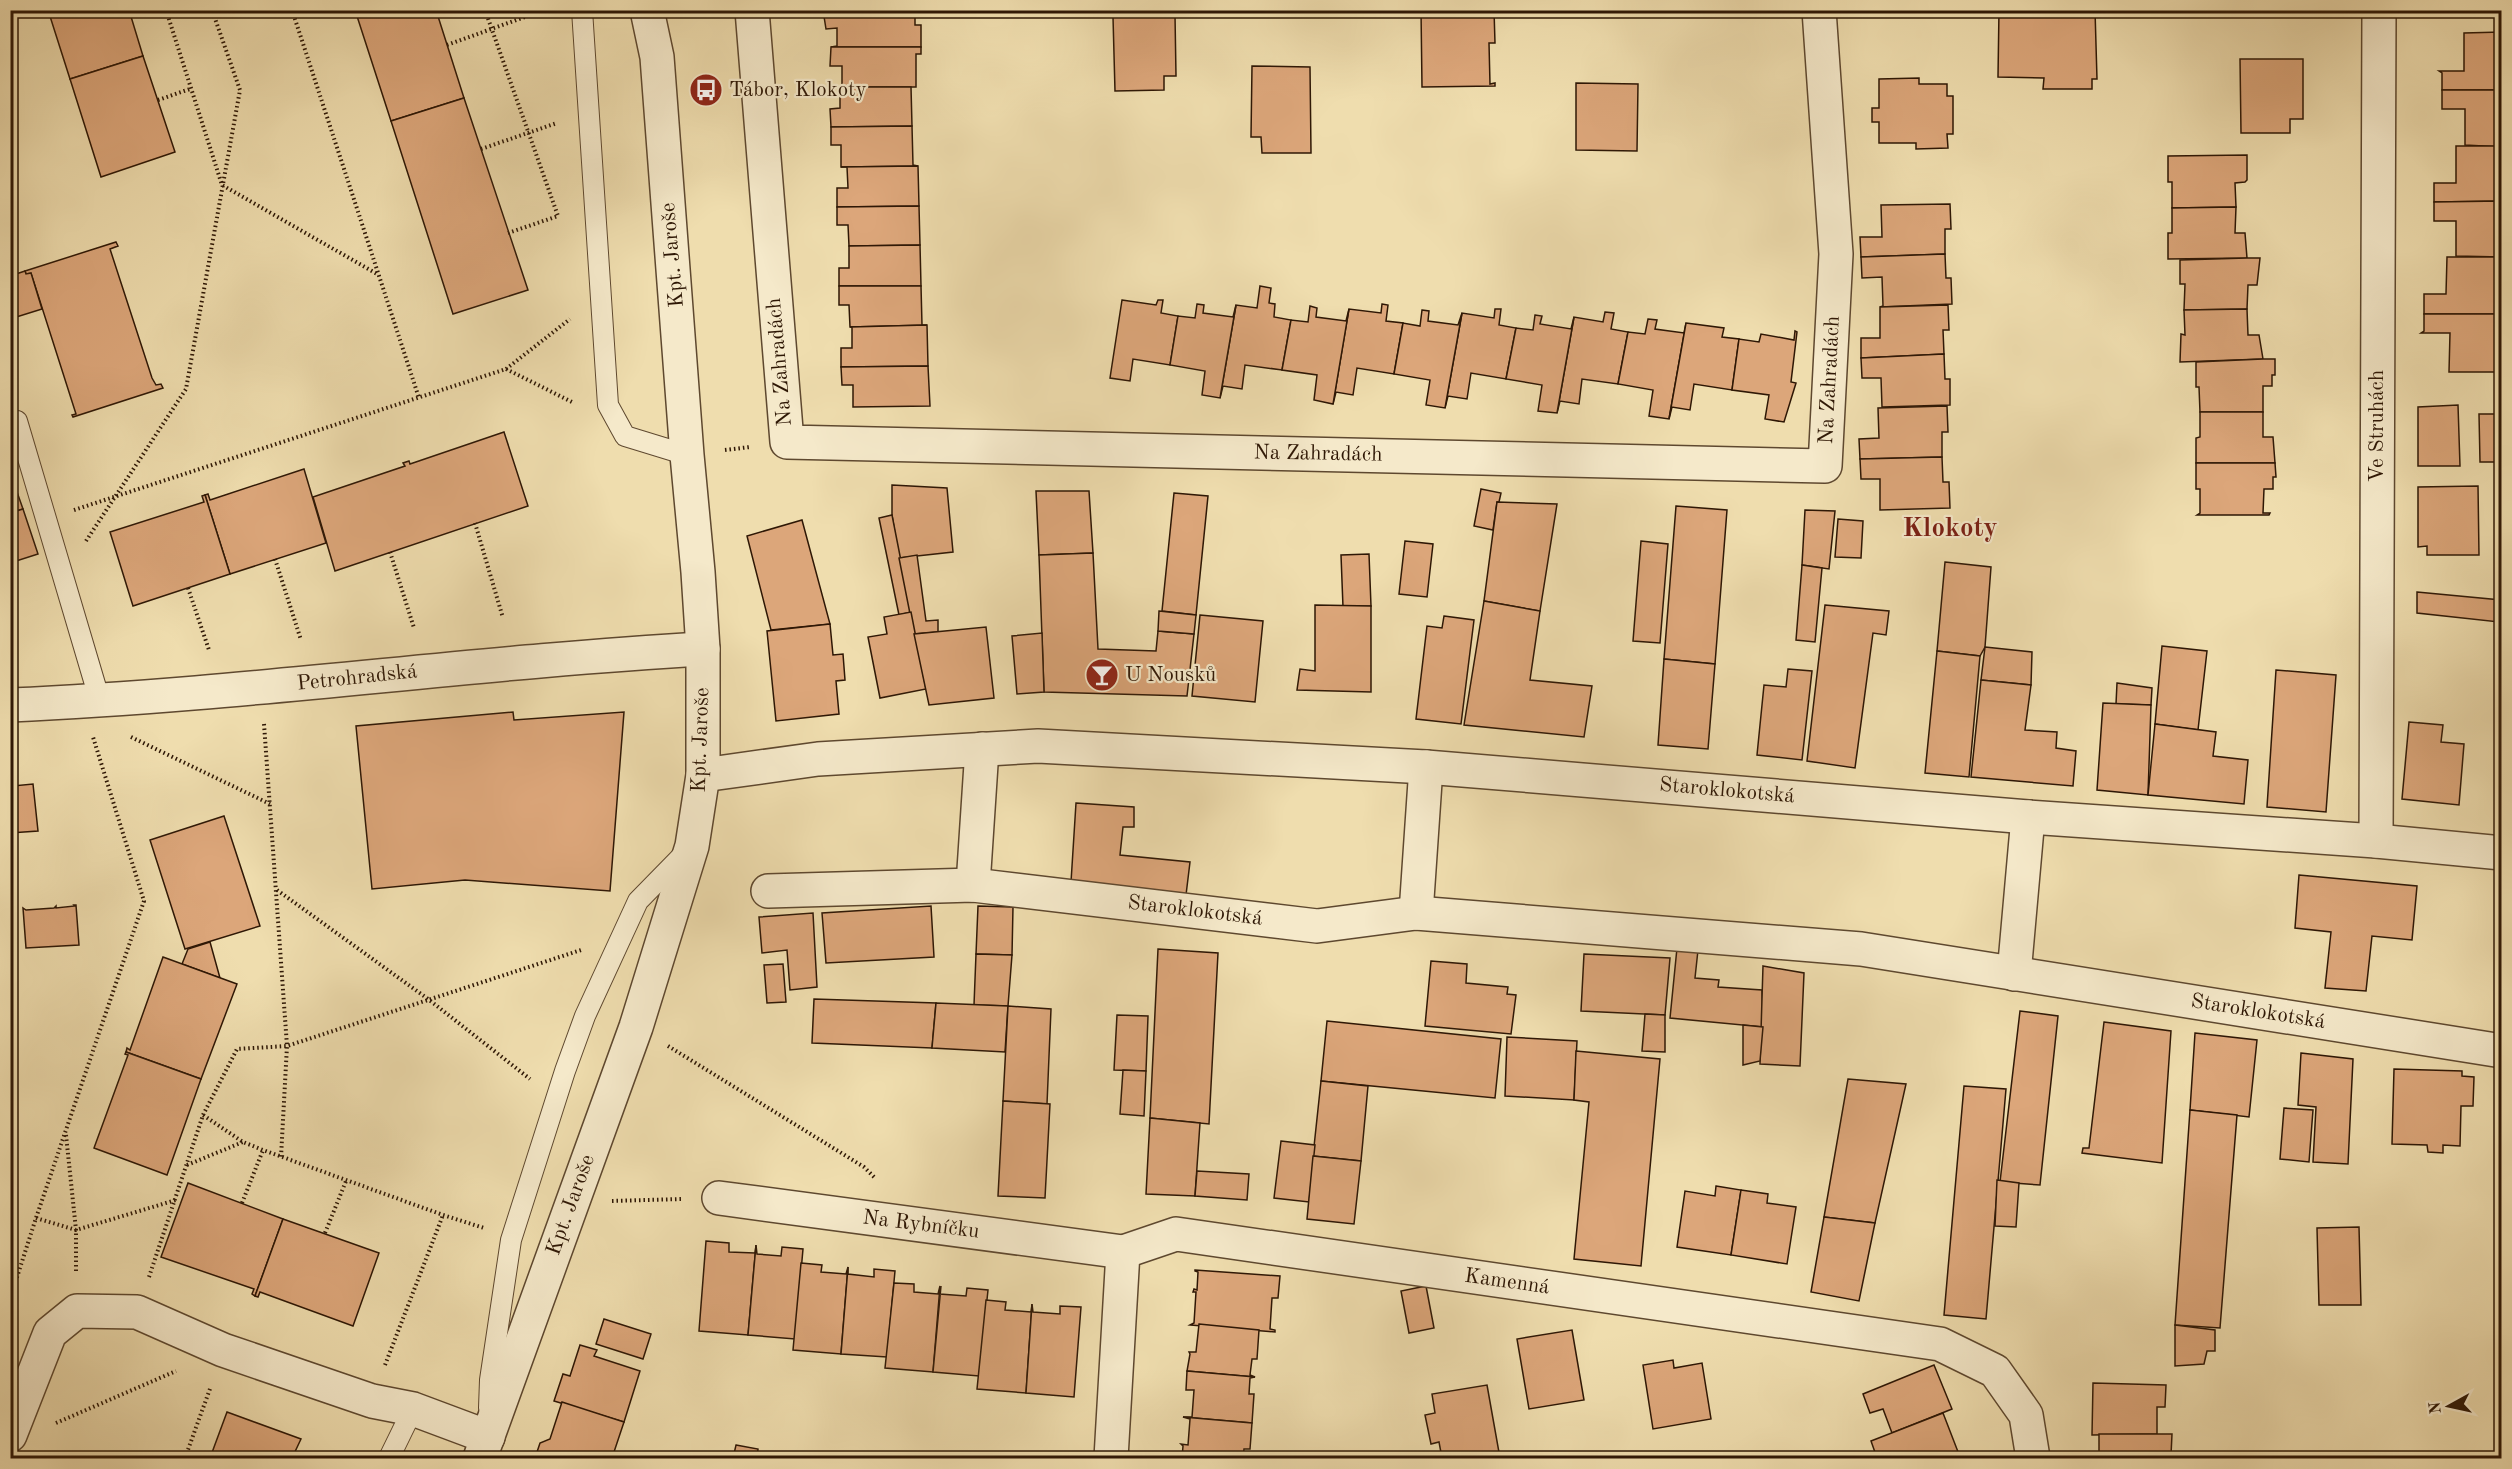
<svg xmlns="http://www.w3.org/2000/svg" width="2512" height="1469" font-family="'Old Standard TT',serif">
<rect width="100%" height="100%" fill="#efddae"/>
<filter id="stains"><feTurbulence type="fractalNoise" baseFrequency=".00333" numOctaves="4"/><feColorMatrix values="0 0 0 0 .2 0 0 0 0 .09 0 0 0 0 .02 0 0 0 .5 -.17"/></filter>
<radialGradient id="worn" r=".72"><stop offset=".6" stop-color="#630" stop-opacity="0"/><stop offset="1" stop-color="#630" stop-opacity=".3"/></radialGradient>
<g fill="#dca67a" stroke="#2e1705" stroke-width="1.5">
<path d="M48,10H129L143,56L70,79Z"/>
<path d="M355,10H436L464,98L391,121Z"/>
<path d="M823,10H926V16L915,17V25H921V47H831L837,46V28L826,29Z"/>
<path d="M1421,10H1494L1495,43H1489L1490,84L1495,83V86L1422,87Z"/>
<path d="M1999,10H2095L2097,79H2092V89H2043L2044,78L1998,77Z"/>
<path d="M1175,15L1176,76H1164V90L1115,91L1113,17Z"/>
<path d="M2502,32V90H2442V73L2439,71H2464V33Z"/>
<path d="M831,47H921V54H916V87H840L842,86V66H830Z"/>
<path d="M143,56L175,152L101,177L70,79Z"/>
<path d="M2240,59H2303V119H2290V133H2241Z"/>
<path d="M1252,66L1310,67L1311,153H1262L1261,137H1251Z"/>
<path d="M1919,78V84H1947V96H1953V134H1947L1948,148L1916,149V143H1879V122H1872V108H1879V79Z"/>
<path d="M1576,83L1638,84L1637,151L1576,150Z"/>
<path d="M840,87H911L912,126L831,127L830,109L840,108Z"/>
<path d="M2442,90H2502V147L2465,145V109H2442Z"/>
<path d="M464,98L528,290L453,314L391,121Z"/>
<path d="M912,126L913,165L918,166L841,167V145H831V127Z"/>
<path d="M2456,146H2502V201L2434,202V183H2456Z"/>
<path d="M2247,155V180L2245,182L2235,183L2236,207L2172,208V182H2168V156Z"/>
<path d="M918,166L919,206L837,207V188H848L847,167H841Z"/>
<path d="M2502,201V257L2456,256V221H2434V202Z"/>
<path d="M1950,204L1951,229H1945V254L1861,257L1860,237H1882L1881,205Z"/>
<path d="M919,206L920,245L849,246L848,225H837V207Z"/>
<path d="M2236,207L2235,233H2245L2247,258L2168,259V233H2172V208Z"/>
<path d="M116,242L118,246L110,249L152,378L156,385L161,384L163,388L73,417L72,415L76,414L31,273L26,274L25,271Z"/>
<path d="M920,245L921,286H839V268H849V246Z"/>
<path d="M1945,254L1946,278H1951L1952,304L1880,307L1883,306L1882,277L1862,278L1861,257Z"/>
<path d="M2447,257H2502L2500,258L2502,314H2424V294H2446Z"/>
<path d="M2247,258H2260L2257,285H2248L2247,309L2184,310L2185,284H2180V260Z"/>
<path d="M25,271L26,274L31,273L42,309L10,319V276Z"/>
<path d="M839,286H921L922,325H927L850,327L849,305H839Z"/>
<path d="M1260,286L1271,288L1269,303L1275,304L1274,317L1291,320L1282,370L1245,365L1242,389L1223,386L1220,398L1236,305L1257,308Z"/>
<path d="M1122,300L1156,305L1158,300H1163L1161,313L1178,316L1170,365L1133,359L1130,381L1110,378Z"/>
<path d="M1197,304L1204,305L1203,313L1233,317L1236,305L1220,398L1202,395L1205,371L1170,365L1178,316L1195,318Z"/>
<path d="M1382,304L1388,305L1386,321L1403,323L1394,374L1357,368L1353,395L1336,392L1333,404L1349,309L1381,313Z"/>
<path d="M1948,305L1949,330H1943L1944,354L1861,358V338H1880V307Z"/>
<path d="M1310,306L1317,308L1316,317L1346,321L1349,309L1333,404L1314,400L1317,375L1282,370L1291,320L1308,322Z"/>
<path d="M1495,309H1501L1499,325L1516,328L1506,379L1471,373L1467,399L1448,396L1445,408L1462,313L1494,318Z"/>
<path d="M2247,309L2248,335H2259L2263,359L2180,362L2181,334L2185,335L2184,310Z"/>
<path d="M1422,310L1429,311L1428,321L1458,325L1462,313L1445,408L1426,405L1430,380L1394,374L1403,323L1420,326Z"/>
<path d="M1605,312L1614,313L1611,329L1628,332L1618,384L1582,379L1579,404L1560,401L1557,413L1574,317L1603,322Z"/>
<path d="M2424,314H2502V372H2449L2450,333H2421L2424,331Z"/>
<path d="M1535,315L1542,316L1540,324L1571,329L1574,317L1557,413L1538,411L1542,385L1506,379L1516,328L1533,330Z"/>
<path d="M1648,319L1657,320L1655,329L1684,333L1686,323L1669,419L1649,416L1653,390L1618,384L1628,332L1645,334Z"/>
<path d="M1686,323L1724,328L1722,337L1739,339L1732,390L1694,384L1690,410L1672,407L1669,419Z"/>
<path d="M927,325L928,366L841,367V348H852V327H850Z"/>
<path d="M1795,331L1797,332L1791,382L1796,383L1784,422L1765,419L1769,395L1732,390L1739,339L1759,342L1761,334L1794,340Z"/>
<path d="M1944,354L1945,379H1950V405L1882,407L1881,378H1862L1861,358Z"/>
<path d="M2263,359H2275V375H2272V386H2263V412H2200L2199,387H2196V362Z"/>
<path d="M928,366L930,406L853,407V385H842L841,367Z"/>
<path d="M2458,405L2460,466H2418V407Z"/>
<path d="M1947,406L1948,432H1942V457L1860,459L1859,439L1879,438L1878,408Z"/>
<path d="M2200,412H2263V437H2273L2275,463H2196V438L2200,437Z"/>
<path d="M2479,414H2502V462H2480Z"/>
<path d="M504,432L528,506L335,571L313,497L405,466L403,463L409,461L410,464Z"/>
<path d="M1942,457L1943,482H1949L1950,508L1880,510V479H1861L1860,459Z"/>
<path d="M2196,463H2275L2276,477H2273V489H2264L2263,513H2270L2269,515H2197L2200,513V489H2196Z"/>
<path d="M304,469L326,543L230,574L205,495L208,494L210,500Z"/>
<path d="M10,472L23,509L10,513Z"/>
<path d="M892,485L947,488L953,552L899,558L892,515Z"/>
<path d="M2478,486L2479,555H2427V546L2418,547V487Z"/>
<path d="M1481,489L1501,493L1499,502H1497L1493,530L1474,526Z"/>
<path d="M1036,491H1089L1093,553L1039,555Z"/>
<path d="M1174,493L1208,496L1196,615L1162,611Z"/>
<path d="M205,495L230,574L133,606L110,532L204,502L202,496Z"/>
<path d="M1497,502L1557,504L1540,611L1484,601Z"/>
<path d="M1676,506L1727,510L1715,664L1664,659Z"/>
<path d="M23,509L38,554L10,563V513Z"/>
<path d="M1805,510L1835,511L1829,569L1802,565Z"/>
<path d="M892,515L911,612L899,615L879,518Z"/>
<path d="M1838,519L1863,521L1861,558L1835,557Z"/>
<path d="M802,520L830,624L771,630L747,536Z"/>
<path d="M1405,541L1433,544L1427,597L1399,594Z"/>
<path d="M1641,541L1668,544L1660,643L1633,641Z"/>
<path d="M1093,553L1098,649L1156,651L1158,631L1194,634L1187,696L1044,692L1039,555Z"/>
<path d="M1369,554L1371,606L1343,607L1341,555Z"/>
<path d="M917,555L926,621L938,620V632L914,634L899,558Z"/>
<path d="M1945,562L1991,567L1985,647L1980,656L1937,651Z"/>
<path d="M1802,565L1822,568L1815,642L1796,640Z"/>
<path d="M2417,592L2501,600L2499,622L2417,613Z"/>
<path d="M1484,601L1540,611L1530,680L1592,686L1584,737L1464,725Z"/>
<path d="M1315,605L1371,606V692L1297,690L1300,669L1315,671Z"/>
<path d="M1825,605L1889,611L1886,635L1873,633L1855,768L1807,761Z"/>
<path d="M1159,611L1196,615L1194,634L1158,631Z"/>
<path d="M911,612L926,689L880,698L868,637L887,634L884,617Z"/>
<path d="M1200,615L1263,621L1255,702L1192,696Z"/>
<path d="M1444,616L1474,620L1461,724L1416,719L1427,626L1442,628Z"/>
<path d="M830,624L833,655L843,654L845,680L836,681L839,714L776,721L767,631Z"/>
<path d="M986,627L994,698L929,705L914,634Z"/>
<path d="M1042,633L1044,692L1017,694L1012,636Z"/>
<path d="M2162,646L2207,651L2198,730L2155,724Z"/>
<path d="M1985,647L2032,652L2031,685L1981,680Z"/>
<path d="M1937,651L1980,656L1969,777L1925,773Z"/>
<path d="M1664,659L1715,664L1708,749L1658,745Z"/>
<path d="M1788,669L1812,671L1802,760L1757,755L1764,685L1786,687Z"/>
<path d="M2276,670L2336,675L2326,812L2267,807Z"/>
<path d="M1981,680L2031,685L2025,730L2057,732L2056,748L2076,751L2073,786L1971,777Z"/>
<path d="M2117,683L2152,688L2151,705L2116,704Z"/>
<path d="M2103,703L2151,705L2148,795L2097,790Z"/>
<path d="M513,712L514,720L624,712L610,891L465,880L372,889L356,726Z"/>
<path d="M2409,722L2443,725L2441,742L2464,744L2459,805L2402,799Z"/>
<path d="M2155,724L2216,732L2213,756L2248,760L2244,804L2148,795Z"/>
<path d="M10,775H12L13,786L33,784L38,831L10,833Z"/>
<path d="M1076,803L1134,807V827H1123L1120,855L1190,862L1186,895L1071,882Z"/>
<path d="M224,816L260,926L185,949L150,840Z"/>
<path d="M2299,875L2417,886L2412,940L2372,936L2366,991L2325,988L2331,932L2295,928Z"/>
<path d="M74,905H76L79,945L26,948L23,908L26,910L54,908L56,906V908L75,906Z"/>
<path d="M931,906L934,957L826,963L822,913Z"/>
<path d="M978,906L1013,907L1012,955L976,954Z"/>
<path d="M813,913L817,987L790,990L787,950L762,953L759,917Z"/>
<path d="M210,942L220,978L182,964L188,949Z"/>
<path d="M1677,948L1698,950L1695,978L1719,980L1718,987L1762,990L1763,1027L1670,1018Z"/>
<path d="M1158,949L1218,953L1209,1124L1150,1118Z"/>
<path d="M976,954L1012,955L1008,1006L974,1005Z"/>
<path d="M1584,954L1670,958L1665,1015L1581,1011Z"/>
<path d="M163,957L237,984L201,1079L126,1052L127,1048L130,1050Z"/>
<path d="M1431,961L1467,964L1466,983L1508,987L1507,994L1516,995L1511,1034L1425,1026Z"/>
<path d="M783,964L786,1002L767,1003L764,965Z"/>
<path d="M1763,966L1804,973L1800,1066L1760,1064Z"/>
<path d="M814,999L936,1003L932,1048L812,1043Z"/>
<path d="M936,1003L1008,1006L1005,1052L932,1048Z"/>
<path d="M1008,1006L1051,1009L1047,1104L1003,1101Z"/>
<path d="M2020,1011L2058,1016L2040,1185L2000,1182Z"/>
<path d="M1645,1014L1665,1015V1052L1642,1051Z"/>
<path d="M1117,1015L1148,1016L1146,1071L1114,1070Z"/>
<path d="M1327,1021L1501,1039L1495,1098L1321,1081Z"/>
<path d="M2104,1022L2171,1031L2162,1163L2082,1153L2083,1148H2089Z"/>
<path d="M1743,1025L1763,1027L1760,1061L1743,1065Z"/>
<path d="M2195,1033L2257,1040L2249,1117L2190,1110Z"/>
<path d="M1507,1037L1577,1041L1574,1100L1505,1096Z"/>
<path d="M1576,1051L1660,1059L1641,1266L1574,1259L1589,1102L1574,1100Z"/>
<path d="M126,1052L201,1079L167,1175L94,1148L128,1055L125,1054Z"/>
<path d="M2301,1053L2353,1059L2348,1164L2313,1162L2316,1107L2298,1105Z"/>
<path d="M2394,1069L2462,1071V1076L2474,1077L2473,1106H2461L2460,1146L2443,1145V1153L2428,1152L2427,1145L2392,1144Z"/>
<path d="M1123,1070L1146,1071L1144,1116L1120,1114Z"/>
<path d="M1848,1079L1906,1084L1875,1223L1824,1217Z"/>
<path d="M1321,1081L1368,1086L1361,1161L1313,1156Z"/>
<path d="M1964,1086L2006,1089L1986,1319L1944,1315Z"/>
<path d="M1003,1101L1050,1104L1045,1198L998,1196Z"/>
<path d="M2284,1108L2313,1110L2309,1162L2280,1159Z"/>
<path d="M2190,1110L2237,1115L2220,1328L2175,1325Z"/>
<path d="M1150,1118L1200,1123L1195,1196L1146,1194Z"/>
<path d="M1281,1141L1315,1145L1309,1202L1274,1198Z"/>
<path d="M1313,1156L1361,1161L1354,1224L1307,1219Z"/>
<path d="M1197,1171L1249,1174L1247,1200L1195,1196Z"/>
<path d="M1997,1180L2019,1183L2016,1227L1995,1226Z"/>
<path d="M188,1183L283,1219L255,1296L252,1294L254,1289L161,1257Z"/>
<path d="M1716,1186L1741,1190L1731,1255L1677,1247L1685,1191L1715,1196Z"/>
<path d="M1741,1190L1768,1194L1767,1203L1796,1207L1787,1264L1731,1255Z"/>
<path d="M1824,1217L1875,1223L1859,1301L1811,1292Z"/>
<path d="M283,1219L379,1253L353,1326L260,1292L258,1297L255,1296Z"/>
<path d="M2359,1227L2361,1305H2319L2317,1228Z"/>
<path d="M706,1241L729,1243V1252L755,1253L756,1245L748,1335L699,1331Z"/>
<path d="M756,1245L757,1254L781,1256L782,1247L803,1249L795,1339L748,1335Z"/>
<path d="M801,1263L822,1265L821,1272L846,1274L848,1267L841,1354L793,1350Z"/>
<path d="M848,1267V1274L874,1277V1269L895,1271L887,1357L841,1354Z"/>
<path d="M1195,1270L1280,1276L1278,1298H1272L1270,1329L1275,1330V1332L1190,1325L1194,1323L1196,1292H1193L1194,1289L1197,1290L1198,1272L1195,1271Z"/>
<path d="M894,1283L914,1284V1292L938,1294L940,1286L933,1372L885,1368Z"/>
<path d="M941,1286L940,1294L966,1296L967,1288L988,1290L979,1376L933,1372Z"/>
<path d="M1426,1286L1434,1328L1409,1333L1401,1291Z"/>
<path d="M986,1300L1006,1302L1005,1310L1031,1312L1032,1304L1026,1393L977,1389Z"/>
<path d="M1032,1304L1033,1312L1060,1314V1306L1081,1307L1074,1397L1026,1393Z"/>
<path d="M604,1319L651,1334L643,1359L596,1344Z"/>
<path d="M1199,1324L1259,1330L1257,1359H1252L1250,1375L1255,1377L1187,1371L1190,1354L1189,1352H1196Z"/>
<path d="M2175,1325L2215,1330V1351H2207L2204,1364L2175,1366Z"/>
<path d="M1572,1330L1584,1400L1529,1409L1517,1339Z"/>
<path d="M580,1345L597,1350L594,1356L640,1371L624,1422L554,1401L563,1374L570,1376Z"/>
<path d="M1673,1360L1674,1368L1702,1363L1711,1419L1653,1429L1643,1365Z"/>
<path d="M1934,1365L1952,1409L1892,1433L1883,1409L1870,1413L1863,1394Z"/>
<path d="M1187,1371L1255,1377L1250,1378L1249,1394H1254L1252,1423L1183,1417H1192L1194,1390H1186Z"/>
<path d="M2093,1383L2166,1385L2165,1407H2157V1434L2092,1435Z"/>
<path d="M1487,1385L1500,1458H1442L1439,1442L1431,1444L1425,1415L1435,1413L1432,1394Z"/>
<path d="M562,1402L624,1422L612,1458H535L540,1443L550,1439Z"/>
<path d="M227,1412L301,1439L292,1458H210Z"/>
<path d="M1943,1413L1960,1457L1877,1458L1871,1441Z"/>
<path d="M1183,1417L1252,1423L1250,1449H1244L1243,1458H1182L1183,1446L1181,1444L1188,1445L1190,1419Z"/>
<path d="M2099,1434H2172L2171,1455L2164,1454V1458H2099Z"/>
<path d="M736,1445L758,1449L757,1458H733Z"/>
</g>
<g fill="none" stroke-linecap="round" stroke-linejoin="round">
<g stroke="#5e482f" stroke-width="22">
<g id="service">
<path d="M582,10L608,405L625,436L687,455"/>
<path d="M17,421L100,701"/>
<path d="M489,1408L490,1380L511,1240L565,1071L585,1016L638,901L684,854"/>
<path d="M389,1458L413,1409"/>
</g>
</g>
<g stroke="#5e482f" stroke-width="36">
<g id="minor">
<path d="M752,10L787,442L1825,466L1836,254L1819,10"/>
<path d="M10,705C242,695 472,662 703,649"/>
<path d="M703,775L818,759L1038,746L1426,767L2028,817L2376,841L2502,853"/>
<path d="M2376,841L2379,10"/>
<path d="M973,885L982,749"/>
<path d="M768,891L973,885L1317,926L1416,913L1861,949L2502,1051"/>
<path d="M1416,913L1426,767"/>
<path d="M2014,974L2028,817"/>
<path d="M719,1198L1123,1252"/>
<path d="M10,1435L50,1333L77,1311L137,1312L223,1350L372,1401L413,1409L488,1437"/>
<path d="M1111,1458L1123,1252L1176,1234L1940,1344L1995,1371L2026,1415L2033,1458"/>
</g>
</g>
<g stroke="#5e482f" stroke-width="36">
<path id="tertiary" d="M480,1458L636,1027L692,846L703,775V649L698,572L687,455L657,57L647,10"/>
</g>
<g stroke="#2e1705" stroke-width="4" stroke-dasharray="1.5 3" stroke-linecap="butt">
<path d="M166,10L222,185L377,274"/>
<path d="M292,10L419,398"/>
<path d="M485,10L558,216L508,233"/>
<path d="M129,11L131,10"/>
<path d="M447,45L544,10"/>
<path d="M158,100L190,89"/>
<path d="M481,149L557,123"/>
<path d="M506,369L570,319"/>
<path d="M725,450L750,447"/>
<path d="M74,510L506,369L574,403"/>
<path d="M475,523L503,618"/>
<path d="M86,541L186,389L240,90L212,10"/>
<path d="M390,552L414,628"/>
<path d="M275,559L301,640"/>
<path d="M188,588L209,650"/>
<path d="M264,724L287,1046L281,1157"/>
<path d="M131,737L270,804"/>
<path d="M277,890L428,999L530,1079"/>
<path d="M668,1046L864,1167L876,1179"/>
<path d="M203,1115L237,1049L287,1046L581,950"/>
<path d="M66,1135L76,1230V1274"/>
<path d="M187,1165L243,1142"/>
<path d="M612,1201L682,1199"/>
<path d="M242,1203L263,1150"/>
<path d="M36,1218L76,1230L176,1200"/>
<path d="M325,1233L346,1181"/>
<path d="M149,1277L203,1115L243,1142L263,1150L443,1215L484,1228"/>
<path d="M10,1299L36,1218L144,901L93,737"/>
<path d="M385,1365L443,1215"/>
<path d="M56,1423L176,1371"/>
<path d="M185,1458L211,1386"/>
</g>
<use href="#service" stroke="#f5e9ca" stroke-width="20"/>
<use href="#minor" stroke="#f5e9ca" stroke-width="33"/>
<use href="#tertiary" stroke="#f5e9ca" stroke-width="33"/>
</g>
<defs>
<g id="bus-disc" transform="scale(1.725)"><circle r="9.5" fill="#8f2418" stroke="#f5e9ca"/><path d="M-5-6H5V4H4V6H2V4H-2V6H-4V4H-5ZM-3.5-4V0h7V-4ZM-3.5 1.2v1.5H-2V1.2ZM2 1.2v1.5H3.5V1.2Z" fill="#fff"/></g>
<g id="bar-disc" transform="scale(1.725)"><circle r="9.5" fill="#8f2418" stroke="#f5e9ca"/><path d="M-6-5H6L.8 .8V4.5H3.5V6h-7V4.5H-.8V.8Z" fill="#fff"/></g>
</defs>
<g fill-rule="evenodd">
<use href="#bus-disc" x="706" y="90"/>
<use href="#bar-disc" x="1102" y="675"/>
</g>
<g text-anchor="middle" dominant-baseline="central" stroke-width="4.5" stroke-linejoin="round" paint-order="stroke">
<g font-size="21" fill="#2e1705" stroke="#f5e9ca" text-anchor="start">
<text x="729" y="90">Tábor, Klokoty</text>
<text x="1125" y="675">U Nousků</text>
</g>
<g font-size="21" fill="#2e1705" stroke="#f5e9ca">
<text transform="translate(673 255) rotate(-95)">Kpt. Jaroše</text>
<text transform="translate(780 362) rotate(-95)">Na Zahradách</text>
<text transform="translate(1830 380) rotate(-87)">Na Zahradách</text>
<text transform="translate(2377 426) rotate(-90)">Ve Struhách</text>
<text transform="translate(1318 454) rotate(1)">Na Zahradách</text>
<text transform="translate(357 678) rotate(-6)">Petrohradská</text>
<text transform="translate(701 740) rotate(-88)">Kpt. Jaroše</text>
<text transform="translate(1727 791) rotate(5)">Staroklokotská</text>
<text transform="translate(1195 911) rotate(7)">Staroklokotská</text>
<text transform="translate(2258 1012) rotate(9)">Staroklokotská</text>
<text transform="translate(571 1205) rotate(-70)">Kpt. Jaroše</text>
<text transform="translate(921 1225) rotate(7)">Na Rybníčku</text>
<text transform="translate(1507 1282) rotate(8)">Kamenná</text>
</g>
<g font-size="27" font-weight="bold" fill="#7a1f14" stroke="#f5e9ca">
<text x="1950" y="528">Klokoty</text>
</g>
</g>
<rect width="2512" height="1469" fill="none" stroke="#efddae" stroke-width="36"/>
<rect x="12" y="12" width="2488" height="1445" fill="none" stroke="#2e1705" stroke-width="3"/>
<rect x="18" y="18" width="2476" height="1433" fill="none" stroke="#2e1705" stroke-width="1.5"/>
<g transform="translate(2449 1406) rotate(262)" stroke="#f5e9ca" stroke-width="4.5" paint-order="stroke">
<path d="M0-4.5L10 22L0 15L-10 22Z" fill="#2e1705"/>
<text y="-9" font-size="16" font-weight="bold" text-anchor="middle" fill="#2e1705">N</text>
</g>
<rect width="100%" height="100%" filter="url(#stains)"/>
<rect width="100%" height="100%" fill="url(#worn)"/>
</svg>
